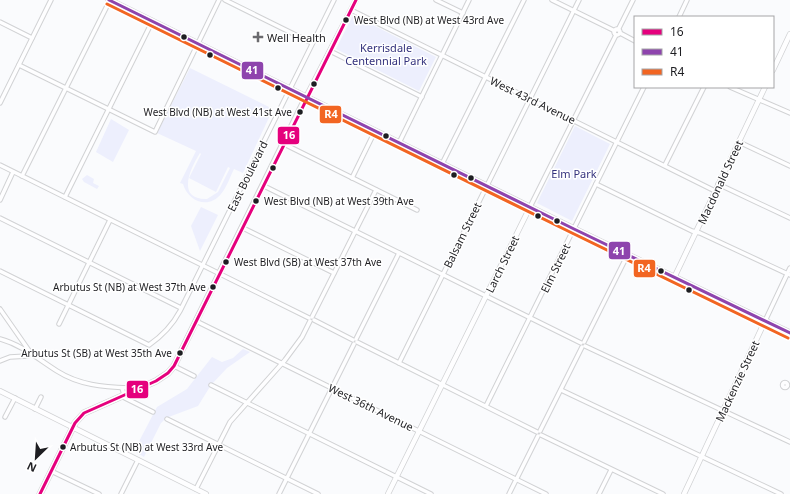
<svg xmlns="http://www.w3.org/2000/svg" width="790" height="494" font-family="'Noto Sans',sans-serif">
<rect width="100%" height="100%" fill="#fafbfd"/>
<g fill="#edeffd" fill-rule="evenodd">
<path d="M353,15L436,57L419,91L336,49Z"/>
<path d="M190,68L273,109L243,173L234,169C230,177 227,187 221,194C208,210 188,201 183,184L180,183L196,151L157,133ZM200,153L201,154L189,178L216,192L228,167L230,168L218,192L207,199C175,200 191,167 200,153Z"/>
<path d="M111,119L129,130L113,162L96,152Z"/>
<path d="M575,126L610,144L572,221L537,203Z"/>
<path d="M87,175L94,179L93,183L99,186L97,189L84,182L82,179Z"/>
<path d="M201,207L218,215L200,251L191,226Z"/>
<path d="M243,349L250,352L227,368L211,385L198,406L166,418L161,423L144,457L134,451L157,407L187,389L212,357L222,362L233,358Z"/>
</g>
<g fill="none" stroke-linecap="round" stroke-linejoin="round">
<g stroke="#d1d2d4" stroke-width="5.5">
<g id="minor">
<path d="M225,0L312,43"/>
<path d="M436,0L463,13"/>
<path d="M552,0L615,31"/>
<path d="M351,10L715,191"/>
<path d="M679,17L687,0"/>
<path d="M0,22L32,38"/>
<circle cx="617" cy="32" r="3"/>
<path d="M618,30L633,0"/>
<path d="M620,33L635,41"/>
<path d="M330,51L422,97"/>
<path d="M19,65L155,132L219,0"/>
<path d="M730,87L790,113"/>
<path d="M0,103L51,0"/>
<path d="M739,142L790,166"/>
<path d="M399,143L469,0"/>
<path d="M284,144L417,210"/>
<path d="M442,164L524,0"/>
<path d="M0,165L309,318"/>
<path d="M665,165L704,87"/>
<path d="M22,176L110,0"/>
<path d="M352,178L375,131"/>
<path d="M596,184L692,231L700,233L790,275"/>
<path d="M718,184L790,218"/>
<path d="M264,186L581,343"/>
<path d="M65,197L152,22"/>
<path d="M0,200L13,172"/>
<path d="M530,207L616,35"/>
<path d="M0,218L181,308"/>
<path d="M243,228L334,273"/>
<path d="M0,271L149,345C162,336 172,326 180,311L334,0"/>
<path d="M0,309L30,352L28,356L10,357L0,361"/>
<path d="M312,317L376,190"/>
<path d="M314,320L353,340"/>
<path d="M196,321L546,494"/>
<path d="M765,321L790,268"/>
<path d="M59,324L110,220"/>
<path d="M0,339C22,345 38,359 57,371C79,385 103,387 129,388L133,391"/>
<path d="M356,339L399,253"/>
<path d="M357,342L537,432"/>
<path d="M584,342L627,256"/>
<path d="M585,346L790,442"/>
<path d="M399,363L579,0"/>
<path d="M174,366L194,376"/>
<circle cx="785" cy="385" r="2.5"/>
<path d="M211,385L431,494"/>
<path d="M122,388L125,398L153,412"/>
<path d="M561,390L781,494"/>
<path d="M486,406L644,87"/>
<path d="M35,409L41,397"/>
<path d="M5,417L15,398"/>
<path d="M167,419L318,494"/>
<path d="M540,431L582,347"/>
<path d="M541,435L663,494"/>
<path d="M51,471L99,494"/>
<path d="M196,489L230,422L285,360L302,337L310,321"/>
<path d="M121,494L138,460"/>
<path d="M279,494L354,344"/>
<path d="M509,494L538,436"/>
<path d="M599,494L611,470"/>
</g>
</g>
<g stroke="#d1d2d4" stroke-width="6">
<g id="tertiary">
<path d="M773,70L790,34"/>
<path d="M306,97L356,0"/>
<path d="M674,278L765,87"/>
<path d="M0,391L206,494"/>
<path d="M388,494L530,207"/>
<path d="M684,494L765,321"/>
</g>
</g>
<g stroke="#d1d2d4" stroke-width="7">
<g id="secondary">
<path d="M109,0L574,229L790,333"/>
<path d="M40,494L75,423L84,413L156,381L168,373L174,366L306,97"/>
</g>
</g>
<use href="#minor" stroke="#fefeff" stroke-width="3.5"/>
<use href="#tertiary" stroke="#fefeff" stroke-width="4.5"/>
<use href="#secondary" stroke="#fafafb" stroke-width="5"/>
<g stroke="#fff" stroke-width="6">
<path id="bus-1" d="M40,494L75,423L84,413L156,381L168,373L174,366L356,0"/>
</g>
<g stroke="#fff" stroke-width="6">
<path id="bus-2" d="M109,0L574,229L790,333"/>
</g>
<g stroke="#fff" stroke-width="6">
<path id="bus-3" d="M107,4L572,233L788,338"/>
</g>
<use href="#bus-1" stroke="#e5007d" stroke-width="3"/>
<use href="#bus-2" stroke="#8e44ad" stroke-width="3"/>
<use href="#bus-3" stroke="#f26522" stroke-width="3"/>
</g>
<g fill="#1e1e22" stroke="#fff" stroke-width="1.5">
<circle cx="346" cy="20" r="3.5"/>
<circle cx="184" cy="37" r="3.5"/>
<circle cx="210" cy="55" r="3.5"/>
<circle cx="314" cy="84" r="3.5"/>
<circle cx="278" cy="88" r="3.5"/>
<circle cx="300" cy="112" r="3.5"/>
<circle cx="386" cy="136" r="3.5"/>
<circle cx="273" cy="168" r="3.5"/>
<circle cx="454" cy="175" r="3.5"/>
<circle cx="471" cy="178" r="3.5"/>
<circle cx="256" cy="201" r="3.5"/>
<circle cx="538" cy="216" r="3.5"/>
<circle cx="557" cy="221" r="3.5"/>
<circle cx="226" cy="262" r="3.5"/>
<circle cx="661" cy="271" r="3.5"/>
<circle cx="213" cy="287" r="3.5"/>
<circle cx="689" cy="290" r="3.5"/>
<circle cx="180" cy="353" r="3.5"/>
<circle cx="63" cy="447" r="3.5"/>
</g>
<path fill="#6b6b6f" stroke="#fff" stroke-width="1.5" d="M256 31h4v4h4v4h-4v4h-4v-4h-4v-4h4z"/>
<g text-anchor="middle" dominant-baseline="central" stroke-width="3" stroke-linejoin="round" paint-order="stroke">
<g font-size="10" fill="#1e1e22" stroke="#fff" text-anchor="start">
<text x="354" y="20">West Blvd (NB) at West 43rd Ave</text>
<text x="292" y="112" text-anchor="end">West Blvd (NB) at West 41st Ave</text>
<text x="264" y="201">West Blvd (NB) at West 39th Ave</text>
<text x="234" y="262">West Blvd (SB) at West 37th Ave</text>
<text x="206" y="287" text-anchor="end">Arbutus St (NB) at West 37th Ave</text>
<text x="172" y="353" text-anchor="end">Arbutus St (SB) at West 35th Ave</text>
<text x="70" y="447">Arbutus St (NB) at West 33rd Ave</text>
</g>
<g font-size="11" fill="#1e1e22" stroke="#fff" text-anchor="start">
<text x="267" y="37">Well Health</text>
</g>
<g font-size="11" fill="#34327d" stroke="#fff">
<text x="386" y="47">Kerrisdale<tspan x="386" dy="13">Centennial Park</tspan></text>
<text x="574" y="173">Elm Park</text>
</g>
<g font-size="11" fill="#1e1e22" stroke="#fff">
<text transform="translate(533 100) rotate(26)">West 43rd Avenue</text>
<text transform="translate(247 176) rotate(-64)">East Boulevard</text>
<text transform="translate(720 182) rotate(-65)">Macdonald Street</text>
<text transform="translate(462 235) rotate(-64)">Balsam Street</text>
<text transform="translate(502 264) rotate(-64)">Larch Street</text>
<text transform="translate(555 268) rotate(-64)">Elm Street</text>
<text transform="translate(737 381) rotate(-65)">Mackenzie Street</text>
<text transform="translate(371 407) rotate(26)">West 36th Avenue</text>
</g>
</g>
<g stroke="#fff" stroke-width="1.5">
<rect x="241" y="61" width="23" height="19" rx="4" fill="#8e44ad"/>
<rect x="319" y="105" width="23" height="19" rx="4" fill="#f26522"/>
<rect x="277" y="126" width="23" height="19" rx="4" fill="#e5007d"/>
<rect x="608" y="241" width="23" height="19" rx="4" fill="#8e44ad"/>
<rect x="633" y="259" width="23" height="19" rx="4" fill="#f26522"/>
<rect x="126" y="380" width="23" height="19" rx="4" fill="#e5007d"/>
</g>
<g font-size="11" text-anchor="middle" font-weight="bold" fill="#fff">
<text x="252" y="74">41</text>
<text x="331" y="118">R4</text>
<text x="289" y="139">16</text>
<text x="619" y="255">41</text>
<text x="644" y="272">R4</text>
<text x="137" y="393">16</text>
</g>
<rect x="634" y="16" width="140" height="72" fill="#ffffff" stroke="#a5a5a7"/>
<rect x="642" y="29" width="20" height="6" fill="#e5007d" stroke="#a5a5a7"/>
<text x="670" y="36" font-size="12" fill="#1e1e22">16</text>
<rect x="642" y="49" width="20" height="6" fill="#8e44ad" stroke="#a5a5a7"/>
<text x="670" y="56" font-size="12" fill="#1e1e22">41</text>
<rect x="642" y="69" width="20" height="6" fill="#f26522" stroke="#a5a5a7"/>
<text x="670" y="76" font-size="12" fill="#1e1e22">R4</text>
<g transform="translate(36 458) rotate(205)" stroke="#ffffff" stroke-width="3" paint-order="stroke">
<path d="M0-3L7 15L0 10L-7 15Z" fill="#1e1e22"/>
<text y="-6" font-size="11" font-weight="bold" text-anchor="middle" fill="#1e1e22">N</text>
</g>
</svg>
